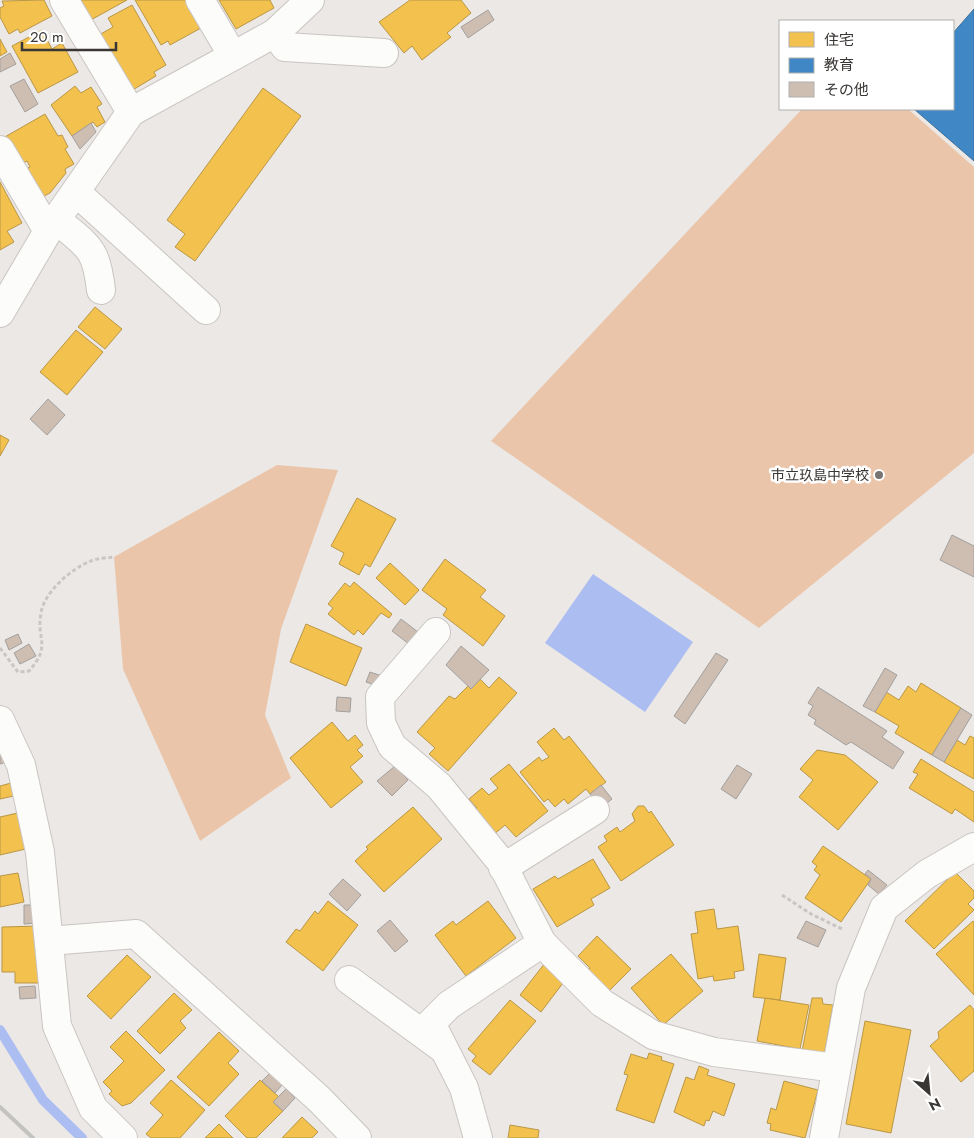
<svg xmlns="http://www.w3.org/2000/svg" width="974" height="1138" font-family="Jost,'Noto Sans JP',sans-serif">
<rect width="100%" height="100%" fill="#ece8e5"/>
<g fill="#eac5aa">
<path d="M802,109H908L974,167V453L759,628L491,441Z"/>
<path d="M277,465L338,470L281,629L265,715L291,778L200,841L123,669L114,557Z"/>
</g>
<path fill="#acbdf2" d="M593,574L693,642L645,712L545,643Z"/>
<g fill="#f2c14e" stroke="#ba9746">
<path d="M44,0L52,16L20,33L18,29L9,34L0,17V8L4,6L2,1Z"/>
<path d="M77,0H127L89,21Z"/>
<path d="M135,0H186L201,28L170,45L168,41L161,45Z"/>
<path d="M219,0H270L274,8L236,29Z"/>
<path d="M410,0H461L471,13L447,33L451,37L422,60L412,46L404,53L379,22Z"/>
<path d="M132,5L166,65L154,72L156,76L131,91L99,35L113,27L108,18Z"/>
<path d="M42,30L52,49L62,43L78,72L38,93L12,46Z"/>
<path d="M0,39L7,52L0,56Z"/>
<path d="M75,86L81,93L91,87L102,104L97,107L105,122L97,127L93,122L72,136L51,105Z"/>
<path d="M263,88L301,116L195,261L175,247L185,234L167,220Z"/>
<path d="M45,114L58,136L62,135L68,147L65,149L74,164L65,169L66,173L50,193L38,199L22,171L30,167L27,161L18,165L3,138Z"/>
<path d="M0,182L22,223L7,231L14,242L0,250Z"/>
<path d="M95,307L122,329L105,349L78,327Z"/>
<path d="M76,330L103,352L67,395L40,372Z"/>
<path d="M0,435L9,440L0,456Z"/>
<path d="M357,498L396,519L370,567L365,564L359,575L339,564L344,553L331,546Z"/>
<path d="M445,559L486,590L480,597L505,616L483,646L443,615L447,609L422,590Z"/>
<path d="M390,563L419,590L405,605L376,578Z"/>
<path d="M354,582L392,614L389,618L381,613L363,635L358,630L354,635L328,614L333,608L328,604L345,583L350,587Z"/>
<path d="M306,624L362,648L346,686L290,662Z"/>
<path d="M499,677L517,693L448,771L429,754L435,748L417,732L449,696L455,699L468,686L471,689L480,679L489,688Z"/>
<path d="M921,683L961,708L932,755L895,733L899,726L875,712L886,692L899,700L908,686L916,692Z"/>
<path d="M332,722L348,741L355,735L363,745L357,750L363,756L350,767L363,782L331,808L290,758Z"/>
<path d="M554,728L564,740L569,736L606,782L590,794L586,789L568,804L564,799L555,807L548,799L544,802L520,772L539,757L542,761L549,757L537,742Z"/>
<path d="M970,736L974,738V779L944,762L957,740L965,745Z"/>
<path d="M817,750L845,755L878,782L838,830L799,797L813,780L800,769Z"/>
<path d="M921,759L974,792V822L955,809L952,814L909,788L918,774L913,772Z"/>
<path d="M509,764L548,811L516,837L505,825L492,836L472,812L477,808L469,799L482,788L489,795L498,788L490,779Z"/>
<path d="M15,782L18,795L0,799V786Z"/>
<path d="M638,806H644L649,813L651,811L674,845L621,881L598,847L607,841L604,836L617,827L620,832L635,821L632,814Z"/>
<path d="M413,807L442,839L384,892L355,861L368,849L366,847Z"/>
<path d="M22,812L30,848L0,855V817Z"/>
<path d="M823,846L871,879L841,922L805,898L820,875L814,870L817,866L812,862Z"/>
<path d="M593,859L610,888L591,899L594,905L557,927L533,889L555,876L558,879Z"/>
<path d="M955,872L974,891V898L968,904L974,910L934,949L905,921Z"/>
<path d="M18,873L24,902L0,907V876Z"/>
<path d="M328,901L358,925L323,971L286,942L296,929L300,931L315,911L318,914Z"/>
<path d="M488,901L516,938L466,976L435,935L453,921L456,925Z"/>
<path d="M714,909L717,929L738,926L744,970L734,972L735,978L714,981L713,976L698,979L691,934L698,933L695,912Z"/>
<path d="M973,921L974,922V995L936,954Z"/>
<path d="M39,926V983H15V972H2V927Z"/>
<path d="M597,936L631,969L608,992L586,971L590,968L578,956Z"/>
<path d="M671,954L703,991L663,1025L631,988Z"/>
<path d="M759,954L786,958L780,1000L753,997Z"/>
<path d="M127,955L151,977L111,1019L87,996Z"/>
<path d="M545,963L566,979L541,1012L520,995Z"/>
<path d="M174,993L192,1010L180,1021L186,1028L160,1054L137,1031Z"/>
<path d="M765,998L809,1005L800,1049L757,1041Z"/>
<path d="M812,998H822L823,1004L833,1005L823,1062L801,1057Z"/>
<path d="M510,1000L536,1021L490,1075L472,1061L476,1056L468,1049Z"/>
<path d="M970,1005L974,1010V1071L961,1082L930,1046L939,1038L938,1032Z"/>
<path d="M865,1021L911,1030L891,1133L846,1124Z"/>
<path d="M126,1031L165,1070L131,1103L122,1106L109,1094L112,1091L103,1082L124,1061L110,1047Z"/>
<path d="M219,1032L239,1051L228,1063L239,1074L209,1106L177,1077Z"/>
<path d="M649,1053L662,1057L661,1060L674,1064L654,1123L616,1110L628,1075L624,1074L631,1054L647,1059Z"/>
<path d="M699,1066L709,1070L707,1075L735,1084L724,1116L713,1111L709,1121L706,1120L704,1126L674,1112L686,1077L694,1080Z"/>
<path d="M171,1080L205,1110L180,1138H151L146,1134L163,1115L150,1103Z"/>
<path d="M260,1080L279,1097L273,1102L283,1111L256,1138H247L225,1116Z"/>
<path d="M784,1081L818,1090L805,1138L770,1130L771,1124L767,1123L771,1108L776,1110Z"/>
<path d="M302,1117L318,1132L312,1138H282Z"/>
<path d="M219,1124L233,1138H205Z"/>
<path d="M510,1125L539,1130L538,1138H508Z"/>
</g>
<path fill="#3f88c5" stroke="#3d6f9a" d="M974,9V161L914,109H953V33Z"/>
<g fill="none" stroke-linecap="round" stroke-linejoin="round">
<path stroke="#acbdf2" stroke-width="10" d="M0,1030L43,1100L82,1138"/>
</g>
<g fill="#cebeb2" stroke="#a29f9d">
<path d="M488,10L494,20L468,38L461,27Z"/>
<path d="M10,53L16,64L0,72V59Z"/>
<path d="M24,79L38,104L25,112L10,86Z"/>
<path d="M91,123L96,132L80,149L72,136Z"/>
<path d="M48,399L65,415L47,435L30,419Z"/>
<path d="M952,535L974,546V577L940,560Z"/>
<path d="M401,619L418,632L409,644L392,631Z"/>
<path d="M18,634L22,643L9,650L5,640Z"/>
<path d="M29,644L36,656L20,664L14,653Z"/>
<path d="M461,646L489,670L471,689L446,665Z"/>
<path d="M716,653L728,660L685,724L674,716Z"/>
<path d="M885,668L897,675L875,712L863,706Z"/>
<path d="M370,672L385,677L381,687L366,682Z"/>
<path d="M818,687L887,731L882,737L904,752L893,769L851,742L846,745L814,724L816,720L808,715L813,706L808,703Z"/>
<path d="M337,697L351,698L350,712L336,711Z"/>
<path d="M961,708L972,715L944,762L932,755Z"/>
<path d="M4,751L7,762L0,764V753Z"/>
<path d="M737,765L752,774L736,799L721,789Z"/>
<path d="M395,766L408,780L392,796L377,781Z"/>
<path d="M601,785L612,799L601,808L590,794Z"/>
<path d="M868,870L887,885L879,894L868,885L871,879L865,874Z"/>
<path d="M343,879L361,895L347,911L329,894Z"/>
<path d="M24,905H37L38,923L24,924Z"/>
<path d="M390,920L408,941L395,952L377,931Z"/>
<path d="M806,921L826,930L818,947L797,938Z"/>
<path d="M35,986L36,998L20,999L19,987Z"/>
<path d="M270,1073L282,1085L275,1093L262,1081Z"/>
<path d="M286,1089L295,1098L283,1111L273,1102Z"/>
</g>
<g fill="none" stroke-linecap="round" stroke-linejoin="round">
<g stroke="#c9c5c3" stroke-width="30">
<g id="minor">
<path d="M64,0L131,112"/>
<path d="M200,0L233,56"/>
<path d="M275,33L285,47L384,53"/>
<path d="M0,150L48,231"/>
<path d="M76,192L206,310"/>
<path d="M57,220C88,247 96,246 101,290"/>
<path d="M0,313L48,231L131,112L275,33L310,0"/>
<path d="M436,632L380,697L381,723L392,746L439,786L501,862L542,943L449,1005L431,1023L464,1088L478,1138"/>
<path d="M0,720L21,765L40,852L57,1026L93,1108L123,1138"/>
<path d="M503,868L595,810"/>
<path d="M49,941L136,934L319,1099L357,1138"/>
<path d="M542,943L602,1003L653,1035L714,1052L836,1068"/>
<path d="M349,980L442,1048"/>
<path d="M824,1138L851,988L884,908L927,874L974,847"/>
</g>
</g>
<g stroke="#c9c7c6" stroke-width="3" stroke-dasharray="4 2.5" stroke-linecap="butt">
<path d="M0,648L18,672L29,671C52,645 36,640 41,613C44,592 72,568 91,561C97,558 107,558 114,557"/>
<path d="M782,895L811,914L842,929"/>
</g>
<use href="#minor" stroke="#fcfcfb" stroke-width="28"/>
<path stroke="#c2c2c0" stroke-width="4" d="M0,1107L33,1138"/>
</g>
<circle fill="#787472" stroke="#fff" stroke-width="2" cx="879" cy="475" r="5"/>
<g text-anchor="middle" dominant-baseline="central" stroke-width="5" stroke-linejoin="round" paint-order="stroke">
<g font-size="14" fill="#393634" stroke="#fff" text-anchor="end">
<text x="869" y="475">市立玖島中学校</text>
</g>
</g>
<rect x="779" y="20" width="175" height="90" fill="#ffffff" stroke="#b0afae"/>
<rect x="789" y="32" width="25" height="15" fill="#f2c14e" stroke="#b0afae"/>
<text x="824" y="45" font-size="15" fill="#393634">住宅</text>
<rect x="789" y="58" width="25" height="15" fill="#3f88c5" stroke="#b0afae"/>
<text x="824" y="70" font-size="15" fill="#393634">教育</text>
<rect x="789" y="82" width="25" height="15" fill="#cebeb2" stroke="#b0afae"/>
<text x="824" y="95" font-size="15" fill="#393634">その他</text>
<g transform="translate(929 1093) rotate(153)" stroke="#ffffff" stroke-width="4" paint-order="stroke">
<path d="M0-4L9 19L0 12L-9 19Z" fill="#393634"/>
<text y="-8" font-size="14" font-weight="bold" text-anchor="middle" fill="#393634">N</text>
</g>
<path d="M22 42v8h94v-8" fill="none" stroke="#393634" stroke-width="2.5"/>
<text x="30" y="42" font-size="15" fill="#393634" stroke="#ffffff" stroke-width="4" paint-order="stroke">20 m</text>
</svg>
